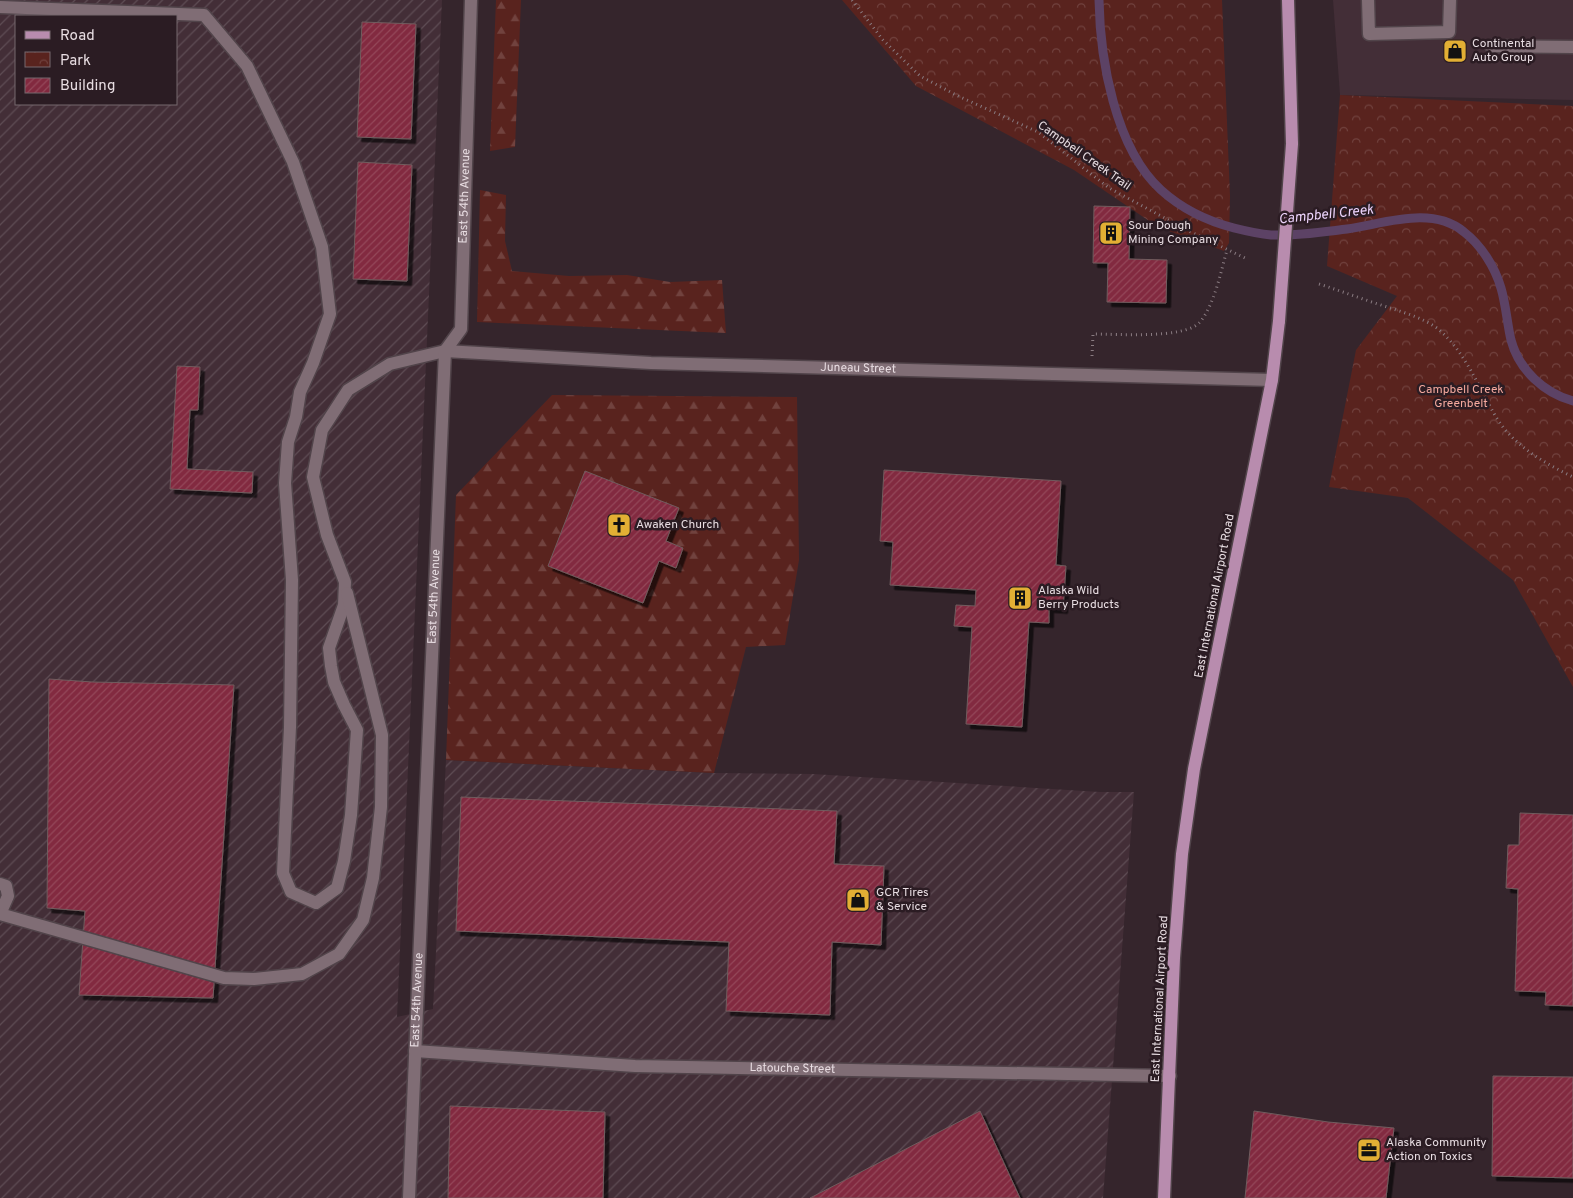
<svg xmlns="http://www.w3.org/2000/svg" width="1573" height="1198" font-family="Overpass,sans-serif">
<defs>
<pattern id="industrial-furrows" width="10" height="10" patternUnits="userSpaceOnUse" patternTransform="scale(1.25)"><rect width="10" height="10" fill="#432e37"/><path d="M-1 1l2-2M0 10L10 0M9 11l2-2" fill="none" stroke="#5e4c54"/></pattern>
<pattern id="forest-firs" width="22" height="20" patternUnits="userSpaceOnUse" patternTransform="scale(1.25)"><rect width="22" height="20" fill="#59231e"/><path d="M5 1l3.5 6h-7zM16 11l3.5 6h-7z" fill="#71423e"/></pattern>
<pattern id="park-crowns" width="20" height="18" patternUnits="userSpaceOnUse" patternTransform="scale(1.25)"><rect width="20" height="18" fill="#59231e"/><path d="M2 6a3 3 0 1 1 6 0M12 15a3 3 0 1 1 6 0" fill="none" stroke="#71423e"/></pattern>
<pattern id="building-hatch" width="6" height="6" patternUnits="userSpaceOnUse" patternTransform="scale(1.25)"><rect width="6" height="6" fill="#82293f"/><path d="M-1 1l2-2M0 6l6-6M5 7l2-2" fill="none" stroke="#94485a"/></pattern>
<filter id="shadow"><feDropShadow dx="4.5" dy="4.5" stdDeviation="0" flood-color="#0009"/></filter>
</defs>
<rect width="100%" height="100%" fill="#35252c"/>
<path fill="#432e37" d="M1333,0H1573V100L1340,95Z"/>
<path fill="url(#industrial-furrows)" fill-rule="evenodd" d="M0,0H442L397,1017L433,1009L446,760L714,773L813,774L1100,792H1134L1103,1198H0ZM16,16H176V104H16Z"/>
<g fill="url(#forest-firs)">
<path d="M496,0H521L515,147L490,151Z"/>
<path d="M480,190L506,195L505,241L512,271L569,276L627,275L670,282L722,280L726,333L477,322Z"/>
<path d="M552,395L797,397L799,560L785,645L746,647L714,773L446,760L456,495Z"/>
</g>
<g fill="url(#park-crowns)">
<path d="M842,0H1222L1230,196L1229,243L1224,251L1158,227L1074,170L916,86Z"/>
<path d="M1340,95L1573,106V687L1513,580L1408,498L1329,487L1356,350L1397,296L1327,266Z"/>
</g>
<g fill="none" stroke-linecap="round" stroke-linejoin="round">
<path stroke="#5c4265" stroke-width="9" d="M1099,0C1100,59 1115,148 1161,190C1182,209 1207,221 1234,228C1246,231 1259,234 1271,235C1296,236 1322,232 1347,229C1383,224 1432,205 1464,232C1481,245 1495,267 1501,288C1506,305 1507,323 1511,340C1519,370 1544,393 1573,401"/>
</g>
<g fill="url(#building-hatch)" stroke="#705c5e" filter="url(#shadow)">
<path d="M362,22L416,24L411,139L357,137Z"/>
<path d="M358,162L412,165L407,281L353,279Z"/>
<path d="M1094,206L1130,207L1129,259L1167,260L1166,303L1107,302L1108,263H1093Z"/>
<path d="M177,366L200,367L198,410H190L187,469L253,472L252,493L170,489Z"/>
<path d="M884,470L1061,481L1056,565L1066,566L1063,609L1049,608V623L1029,622L1022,727L966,724L972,627L954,626L956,605L975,606L976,590L890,585L893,542L880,541Z"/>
<path d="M585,471L679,508L666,541L683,548L676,568L659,561L643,603L548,566Z"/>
<path d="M49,679L92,682L234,685L213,998L79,995L85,911L47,908Z"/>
<path d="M461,797L837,811L834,864L884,866L881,945L832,942L830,1015L726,1011L729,942L456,931Z"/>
<path d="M1520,813L1573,815V1006L1545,1005L1546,992L1515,991L1518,889L1506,888L1508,845H1519Z"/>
<path d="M1493,1076L1573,1077V1178L1492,1176Z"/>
<path d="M450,1106L605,1112L603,1198H448Z"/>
<path d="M980,1111L1020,1198H810Z"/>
<path d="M1254,1111L1328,1122L1394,1128L1386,1198H1245Z"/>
</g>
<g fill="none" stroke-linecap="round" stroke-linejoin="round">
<g stroke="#51444a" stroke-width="15">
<g id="minor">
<path d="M1368,0L1369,34L1449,32L1450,0"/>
<path id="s1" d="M0,7L204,15L247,66L293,162L322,247L330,314L313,363L300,392L296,417L288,442L285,483L292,580L290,727L283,873L291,892L316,903L337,888L344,861L351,815L357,730L344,705L334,682L331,666L329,648L344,605L345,582L327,535L313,477L322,430L348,390L390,364L445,351L651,363L1272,380"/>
<path d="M1491,46L1573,47"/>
<path d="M0,884L6,886L8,896L0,914"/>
<path d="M0,914L224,978L254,979L302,974L339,954L363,920L373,878L381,807L382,735L347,593"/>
<path id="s2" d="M415,1051L635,1066L1170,1076"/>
<path id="s3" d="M409,1198L445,351L461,329L471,0"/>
</g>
</g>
<g stroke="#51444a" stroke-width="15">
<g id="major">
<path d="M1288,0L1292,144"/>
<path d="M1164,1198L1174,958L1182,854L1194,769L1272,380L1279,321"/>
</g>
</g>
<g stroke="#8a7c82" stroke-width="3" stroke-dasharray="1 4" stroke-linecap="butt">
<path d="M852,0L883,40L920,76L958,96L1038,132L1109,188L1187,230L1247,259"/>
<path d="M1319,284C1341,291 1362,299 1384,306C1402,312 1421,317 1437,328C1465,351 1478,386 1496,417C1513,445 1544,463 1573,477"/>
<path d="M1092,356L1093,334C1117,334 1183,339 1199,323C1214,307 1221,271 1227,250"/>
</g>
<use href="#minor" stroke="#806d75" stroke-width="12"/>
<use href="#major" stroke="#b88cae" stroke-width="12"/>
<g stroke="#51444a" stroke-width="15" stroke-linecap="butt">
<path id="major-bridge" d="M1279,321L1292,144"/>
</g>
<use href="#major-bridge" stroke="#b88cae" stroke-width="12"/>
</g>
<defs>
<g id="shop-square" transform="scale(1.25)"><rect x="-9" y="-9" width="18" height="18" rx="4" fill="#e2af34" stroke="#2b1c23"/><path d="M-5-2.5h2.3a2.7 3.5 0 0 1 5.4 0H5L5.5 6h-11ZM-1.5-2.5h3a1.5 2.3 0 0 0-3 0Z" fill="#111"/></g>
<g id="building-square" transform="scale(1.25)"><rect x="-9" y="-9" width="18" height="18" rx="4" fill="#e2af34" stroke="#2b1c23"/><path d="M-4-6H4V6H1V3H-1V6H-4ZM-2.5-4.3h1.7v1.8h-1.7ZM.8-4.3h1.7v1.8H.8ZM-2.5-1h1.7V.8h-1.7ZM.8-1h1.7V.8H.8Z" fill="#111"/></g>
<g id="church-square" transform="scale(1.25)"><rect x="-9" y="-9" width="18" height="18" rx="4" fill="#e2af34" stroke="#2b1c23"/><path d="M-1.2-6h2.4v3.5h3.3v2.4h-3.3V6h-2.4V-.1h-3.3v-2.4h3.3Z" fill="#111"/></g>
<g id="office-square" transform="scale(1.25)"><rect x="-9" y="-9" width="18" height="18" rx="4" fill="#e2af34" stroke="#2b1c23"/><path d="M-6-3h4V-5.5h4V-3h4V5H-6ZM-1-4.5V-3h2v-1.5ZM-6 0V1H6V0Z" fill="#111"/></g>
</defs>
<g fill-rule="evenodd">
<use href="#shop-square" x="1455" y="51"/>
<use href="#building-square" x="1111" y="233"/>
<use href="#church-square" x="619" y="525"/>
<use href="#building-square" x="1020" y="598"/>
<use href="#shop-square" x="858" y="900"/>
<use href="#office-square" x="1369" y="1150"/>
</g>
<g text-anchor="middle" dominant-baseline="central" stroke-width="5" stroke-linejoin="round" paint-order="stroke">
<g font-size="12" fill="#e8dde2" stroke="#2b1c23" text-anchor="start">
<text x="1472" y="44">Continental<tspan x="1472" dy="14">Auto Group</tspan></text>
<text x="1128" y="226">Sour Dough<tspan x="1128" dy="14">Mining Company</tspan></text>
<text x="636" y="525">Awaken Church</text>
<text x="1038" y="591">Alaska Wild<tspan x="1038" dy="14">Berry Products</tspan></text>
<text x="876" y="893">GCR Tires<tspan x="876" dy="14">&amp; Service</tspan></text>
<text x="1386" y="1143">Alaska Community<tspan x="1386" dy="14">Action on Toxics</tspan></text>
</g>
<g font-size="12" fill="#e8dde2" stroke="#2b1c23">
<text transform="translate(1084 156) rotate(35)">Campbell Creek Trail</text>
<text stroke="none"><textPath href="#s3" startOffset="1008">East 54th Avenue</textPath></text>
<text stroke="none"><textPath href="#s1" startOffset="2216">Juneau Street</textPath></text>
<text transform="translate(1215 596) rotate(-79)">East International Airport Road</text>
<text stroke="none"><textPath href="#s3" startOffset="602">East 54th Avenue</textPath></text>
<text transform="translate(1160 999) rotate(-87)">East International Airport Road</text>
<text stroke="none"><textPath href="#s3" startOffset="198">East 54th Avenue</textPath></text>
<text stroke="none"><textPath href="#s2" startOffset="378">Latouche Street</textPath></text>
</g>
<g font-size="12" fill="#f5a99e" stroke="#2b1c23">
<text x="1461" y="390">Campbell Creek<tspan x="1461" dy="14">Greenbelt</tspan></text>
</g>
<g font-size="14" font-style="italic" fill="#ecd3fb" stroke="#2b1c23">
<text transform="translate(1326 215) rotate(-6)">Campbell Creek</text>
</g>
</g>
<rect x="15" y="15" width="162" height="90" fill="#2b1c23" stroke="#77696f"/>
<rect x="25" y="31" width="25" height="8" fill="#b88cae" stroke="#77696f"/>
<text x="60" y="40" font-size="15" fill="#e8dde2">Road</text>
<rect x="25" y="52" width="25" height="15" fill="url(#park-crowns)" stroke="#77696f"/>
<text x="60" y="65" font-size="15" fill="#e8dde2">Park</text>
<rect x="25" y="78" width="25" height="15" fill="url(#building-hatch)" stroke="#77696f"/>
<text x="60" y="90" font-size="15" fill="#e8dde2">Building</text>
</svg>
